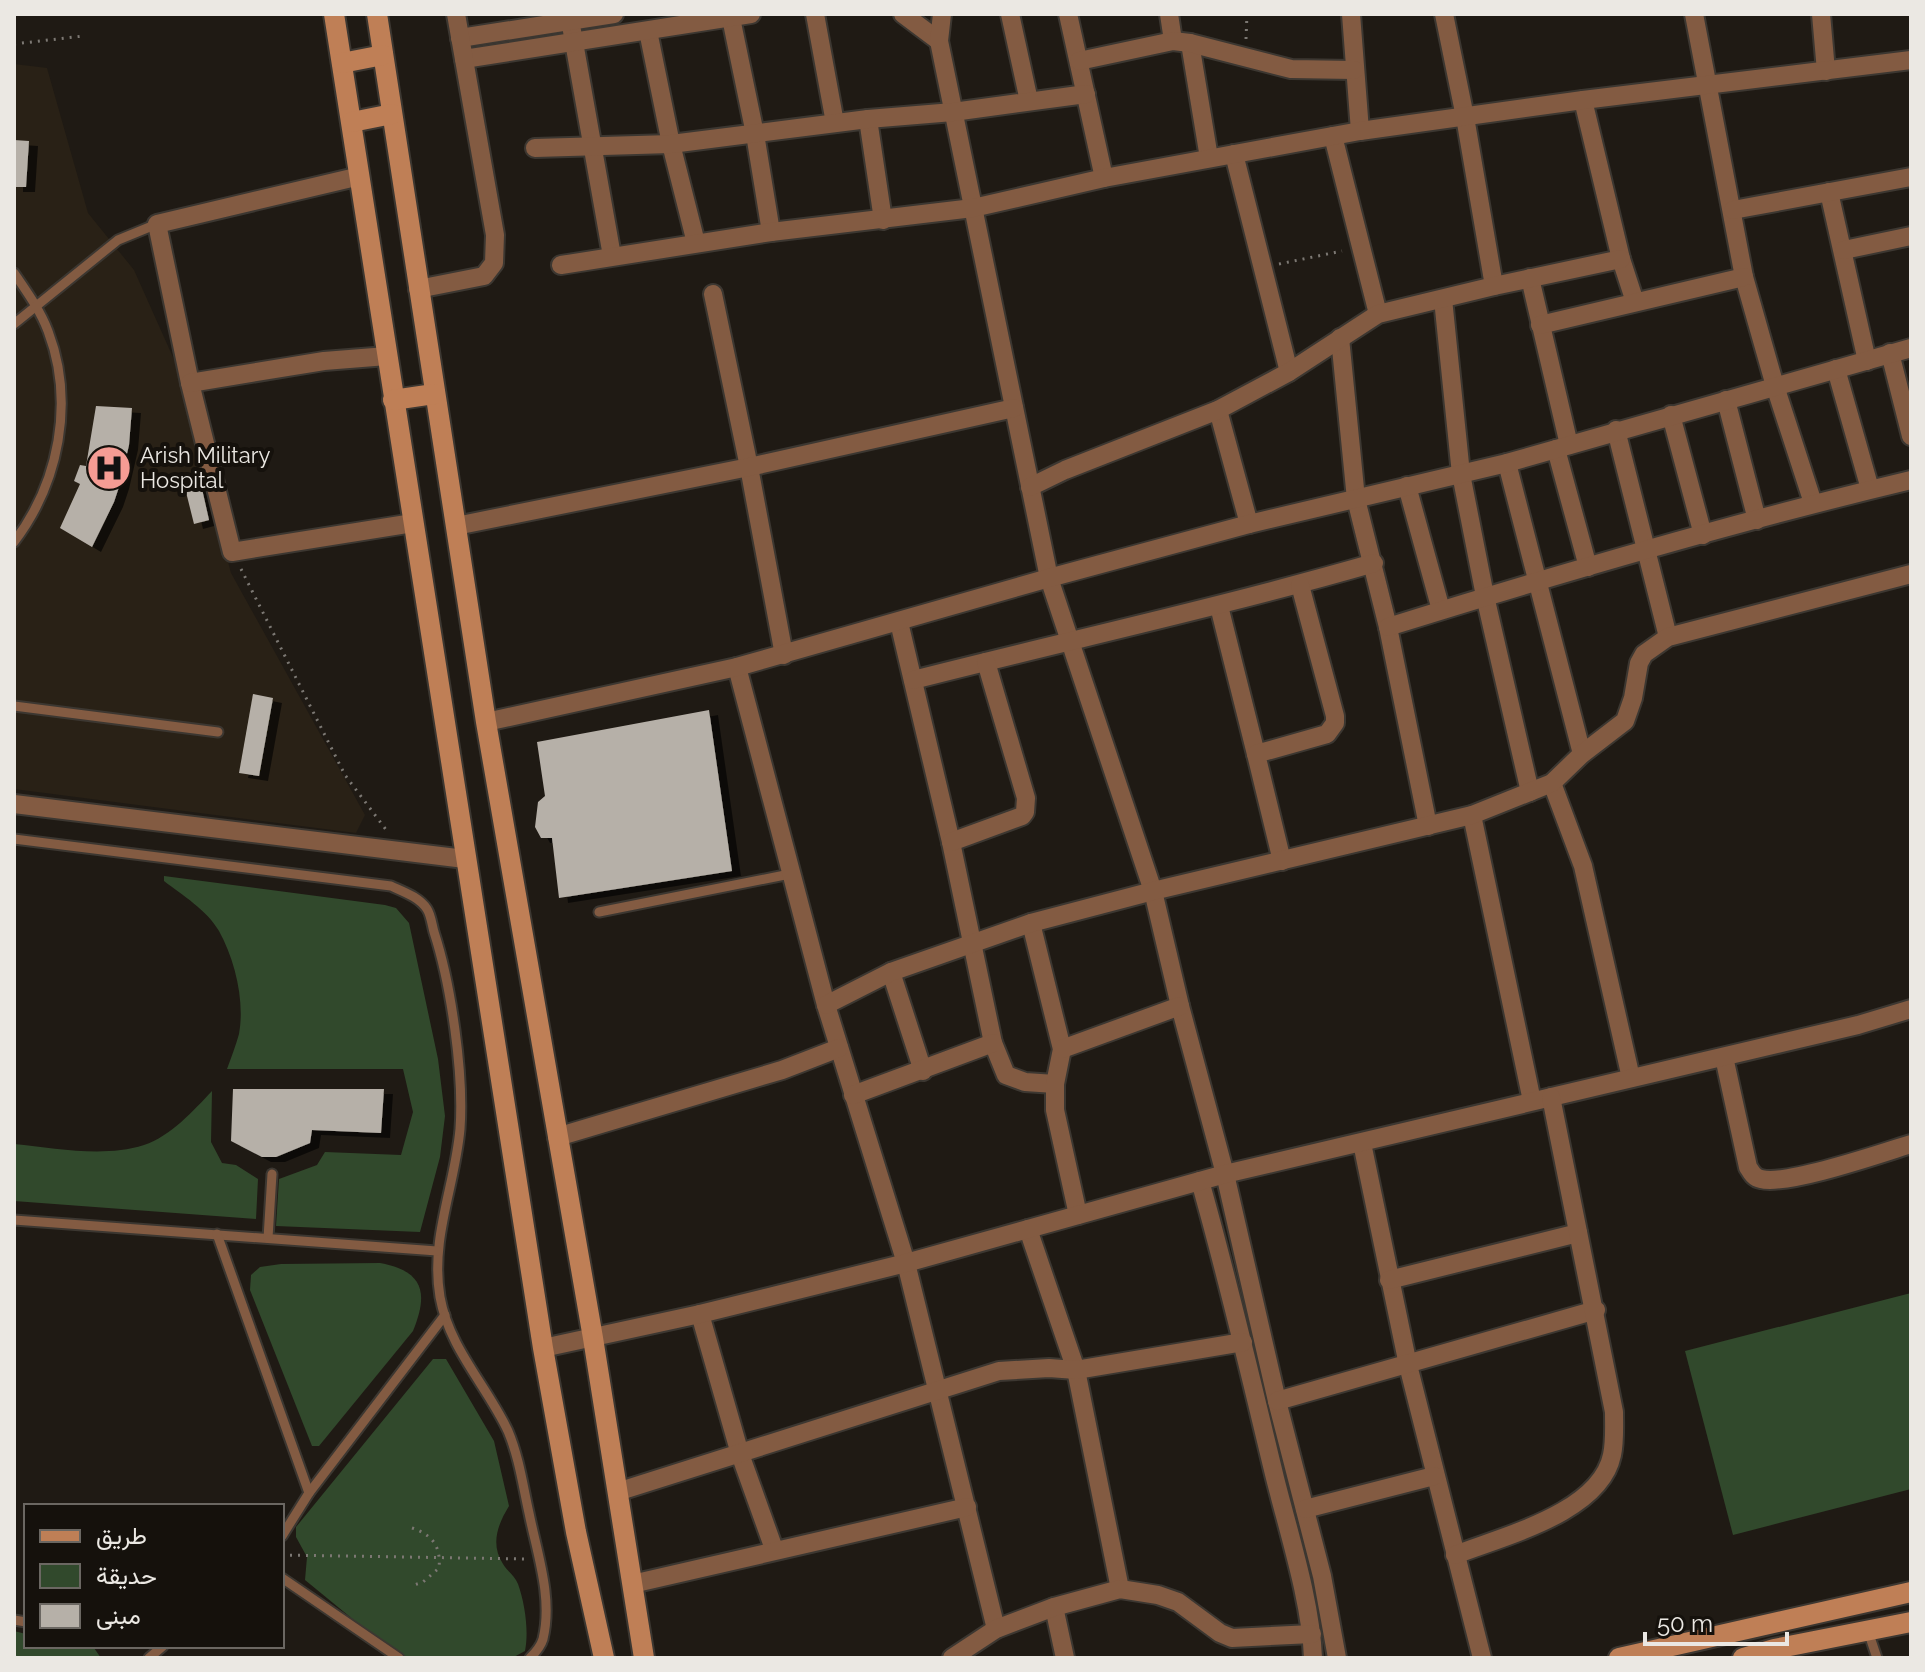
<svg xmlns="http://www.w3.org/2000/svg" width="1925" height="1672" font-family="Raleway,Vazirmatn,sans-serif">
<defs>
<filter id="shadow"><feDropShadow dx="9" dy="5" stdDeviation="0" flood-color="#0009"/></filter>
</defs>
<rect width="100%" height="100%" fill="#1f1a14"/>
<path fill="#292116" d="M14,64L47,68L88,213L134,270L176,364L231,573L365,815L356,833L14,789Z"/>
<g fill="#31492c">
<path d="M164,876L385,905L396,908L409,923L438,1059L445,1116L440,1157L420,1232L276,1226L279,1179L317,1165L325,1152L401,1155L413,1112L403,1069H227C231,1058 236,1045 239,1034C245,1001 235,960 219,931C207,910 182,895 164,881Z"/>
<path d="M212,1091L211,1142L222,1163L236,1165L258,1179L256,1219L14,1201V1144C56,1148 103,1158 144,1145C171,1136 193,1111 212,1091Z"/>
<path d="M380,1263C423,1271 429,1292 413,1331L319,1446H312L250,1290L251,1275L260,1267L281,1264Z"/>
<path d="M1911,1293V1489L1733,1535L1685,1351Z"/>
<path d="M433,1359H446L494,1441L509,1506C498,1524 490,1544 503,1564C507,1571 515,1576 518,1584C525,1604 529,1631 525,1651L512,1658H409L394,1653L305,1580L307,1557L296,1537V1527Z"/>
<path d="M14,1631L26,1634V1646L94,1648L101,1658H14Z"/>
</g>
<g fill="#b6b0a8" filter="url(#shadow)">
<path d="M14,140L29,141L26,187H14Z"/>
<path d="M96,406L132,408L129,445L120,484L114,502L92,547L60,528L80,484L74,481L80,465L86,466Z"/>
<path d="M200,480L209,520L194,524L184,484Z"/>
<path d="M253,694L273,698L259,776L239,773Z"/>
<path d="M709,710L732,871L559,898L552,838H541L535,827L538,802L545,796L537,742Z"/>
<path d="M233,1089H384L381,1133L312,1130L310,1143L276,1157H262L231,1141Z"/>
</g>
<g fill="none" stroke-linecap="round" stroke-linejoin="round">
<g stroke="#3c3731" stroke-width="13">
<g id="service">
<path d="M14,273C27,292 40,310 48,331C75,402 59,483 14,542"/>
<path d="M14,324L118,240L157,224"/>
<path d="M14,706L218,732"/>
<path d="M14,839L391,886C404,892 419,897 427,909C431,915 432,925 434,932C451,984 464,1074 460,1129C455,1186 430,1239 440,1297C449,1348 487,1386 508,1431C519,1457 523,1486 529,1513C537,1553 553,1598 543,1639C541,1646 535,1653 530,1658"/>
<path d="M599,912L790,874"/>
<path d="M14,1220L437,1251"/>
<path d="M217,1234L309,1493"/>
<path d="M268,1238L272,1174"/>
<path d="M282,1536L309,1493L445,1315"/>
<path d="M282,1578L399,1658"/>
<path d="M14,1620L26,1622"/>
<path d="M1868,1631L1877,1658"/>
<path d="M149,1658L163,1646"/>
</g>
</g>
<g stroke="#3c3731" stroke-width="22">
<g id="minor">
<path d="M569,14L612,256"/>
<path d="M815,14L835,123"/>
<path d="M903,14L939,41"/>
<path d="M942,14L939,41L1049,578L1153,891L1180,1006L1225,1174L1277,1401L1322,1576L1337,1658"/>
<path d="M1010,14L1029,101"/>
<path d="M1068,14L1104,178"/>
<path d="M1169,14L1173,41"/>
<path d="M1351,14L1360,131"/>
<path d="M1444,14L1465,117L1494,286"/>
<path d="M1694,14L1744,277L1775,386L1813,503"/>
<path d="M1821,14L1826,71"/>
<path d="M731,18L755,134L771,232"/>
<path d="M648,31L671,144L696,243"/>
<path d="M460,38L614,14"/>
<path d="M1190,43L1209,158"/>
<path d="M464,59L751,14"/>
<path d="M1079,61L1173,41L1190,43L1291,69L1354,70"/>
<path d="M1583,100L1621,259L1635,302"/>
<path d="M868,119L883,220"/>
<path d="M1333,136L1378,314"/>
<path d="M535,148L671,144L868,119L953,112L1086,94"/>
<path d="M1234,154L1289,372"/>
<path d="M360,176L157,224L190,383L232,552L413,523"/>
<path d="M1829,192L1867,361"/>
<path d="M1733,210L1911,177"/>
<path d="M1844,250L1911,236"/>
<path d="M561,265L771,232L973,208L1104,178L1360,131L1583,100L1911,60"/>
<path d="M1530,278L1569,445"/>
<path d="M418,289L484,276L494,263L495,235L456,14"/>
<path d="M713,294L749,467L784,655"/>
<path d="M1443,299L1461,474L1485,596L1530,792"/>
<path d="M1540,325L1744,277"/>
<path d="M1340,338L1356,499L1388,627L1428,826"/>
<path d="M1890,353L1911,436"/>
<path d="M1836,369L1870,489"/>
<path d="M190,383L324,361L387,356"/>
<path d="M1726,400L1757,520"/>
<path d="M1218,410L1249,524"/>
<path d="M1671,415L1703,535"/>
<path d="M1616,430L1668,637"/>
<path d="M1556,449L1588,567"/>
<path d="M1507,463L1582,754"/>
<path d="M1407,486L1441,610"/>
<path d="M1030,487L1065,470L1218,410L1289,372L1378,314L1494,286L1621,259"/>
<path d="M456,526L749,467L1014,408"/>
<path d="M1219,606L1256,754"/>
<path d="M899,622L951,842L993,1043L1006,1075L1025,1082L1055,1084"/>
<path d="M1388,627C1561,573 1735,522 1911,480"/>
<path d="M737,667L826,1005L906,1263L996,1629"/>
<path d="M913,680C1066,641 1221,607 1374,563"/>
<path d="M486,722L737,667L1049,578L1249,524L1507,463L1911,348"/>
<path d="M1552,783L1583,866L1631,1078"/>
<path d="M14,804L465,859"/>
<path d="M1472,815L1532,1101"/>
<path d="M951,842L1022,816L1025,812L1026,798L986,662"/>
<path d="M1282,861L1256,754L1327,734L1335,723V716L1300,585"/>
<path d="M1031,923L1062,1049L1055,1084V1110L1078,1215"/>
<path d="M891,972L923,1071"/>
<path d="M826,1005L891,972L1031,923L1153,891L1472,815L1552,783L1582,754L1625,721L1633,698L1639,663L1644,654L1668,637L1911,574"/>
<path d="M1062,1049L1180,1006"/>
<path d="M1724,1057L1748,1167C1751,1172 1754,1178 1761,1179C1787,1186 1882,1153 1911,1144"/>
<path d="M853,1095L993,1043"/>
<path d="M557,1137L782,1070L839,1048"/>
<path d="M1362,1143L1408,1365L1482,1658"/>
<path d="M1200,1181C1228,1279 1251,1379 1275,1478C1289,1534 1311,1602 1313,1658"/>
<path d="M1028,1229L1076,1370L1120,1589"/>
<path d="M1389,1280L1578,1233"/>
<path d="M700,1314L740,1454L774,1549"/>
<path d="M543,1348L700,1314L906,1263L1225,1174L1858,1025L1911,1009"/>
<path d="M1277,1401L1596,1310"/>
<path d="M617,1492L999,1371L1049,1368L1076,1370L1243,1342"/>
<path d="M1305,1509L1434,1476"/>
<path d="M1455,1555C1503,1536 1600,1513 1612,1455C1615,1441 1614,1426 1614,1412L1551,1097"/>
<path d="M632,1584L967,1507"/>
<path d="M1054,1607L1065,1658"/>
<path d="M952,1658L996,1629L1054,1607L1120,1589L1158,1595L1178,1602L1220,1633L1232,1638L1312,1634"/>
</g>
</g>
<g stroke="#3c3731" stroke-width="24">
<g id="secondary">
<path d="M334,14L543,1348L576,1532L604,1658"/>
<path d="M377,14L486,722L593,1338L644,1658"/>
<path d="M342,63L383,55"/>
<path d="M352,122L392,114"/>
<path d="M393,400L434,394"/>
<path d="M1619,1658L1911,1592"/>
<path d="M1743,1658L1774,1649L1911,1622"/>
</g>
</g>
<g stroke="#7c7873" stroke-width="3" stroke-dasharray="2 6" stroke-linecap="butt">
<path d="M1246,39L1247,14"/>
<path d="M14,44L83,36"/>
<path d="M1279,264L1342,251"/>
<path d="M241,569L345,775L387,831"/>
<path d="M412,1528C433,1535 441,1547 439,1568L423,1582L414,1585"/>
<path d="M282,1555L526,1559"/>
<path d="M14,1656L25,1658"/>
</g>
<use href="#service" stroke="#835b42" stroke-width="9"/>
<use href="#minor" stroke="#835b42" stroke-width="18"/>
<use href="#secondary" stroke="#bf7f56" stroke-width="20"/>
</g>
<defs>
<g id="hospital-disc" transform="scale(2.3)"><circle r="9.5" fill="#f59c94" stroke="#15110c"/><path d="M-5-5h3v3.5h4V-5h3V5h-3V1.5h-4V5h-3Z" fill="#111"/></g>
</defs>
<g fill-rule="evenodd">
<use href="#hospital-disc" x="109" y="468"/>
</g>
<g text-anchor="middle" dominant-baseline="central" stroke-width="8" stroke-linejoin="round" paint-order="stroke">
<g font-size="22" fill="#ebe8e3" stroke="#15110c" text-anchor="start">
<text x="140" y="455">Arish Military<tspan x="140" dy="25">Hospital</tspan></text>
</g>
</g>
<rect width="1925" height="1672" fill="none" stroke="#ebe8e3" stroke-width="32"/>
<rect x="24" y="1504" width="260" height="144" fill="#15110c" stroke="#6b6762" stroke-width="2"/>
<rect x="40" y="1530" width="40" height="12" fill="#bf7f56" stroke="#6b6762" stroke-width="2"/>
<text x="96" y="1544" font-size="24" fill="#ebe8e3">طريق</text>
<rect x="40" y="1564" width="40" height="24" fill="#31492c" stroke="#6b6762" stroke-width="2"/>
<text x="96" y="1584" font-size="24" fill="#ebe8e3">حديقة</text>
<rect x="40" y="1604" width="40" height="24" fill="#b6b0a8" stroke="#6b6762" stroke-width="2"/>
<text x="96" y="1624" font-size="24" fill="#ebe8e3">مبنى</text>
<path d="M1645 1632v12h142v-12" fill="none" stroke="#ebe8e3" stroke-width="4"/>
<text x="1657" y="1632" font-size="24" fill="#ebe8e3" stroke="#15110c" stroke-width="6" paint-order="stroke">50 m</text>
</svg>
